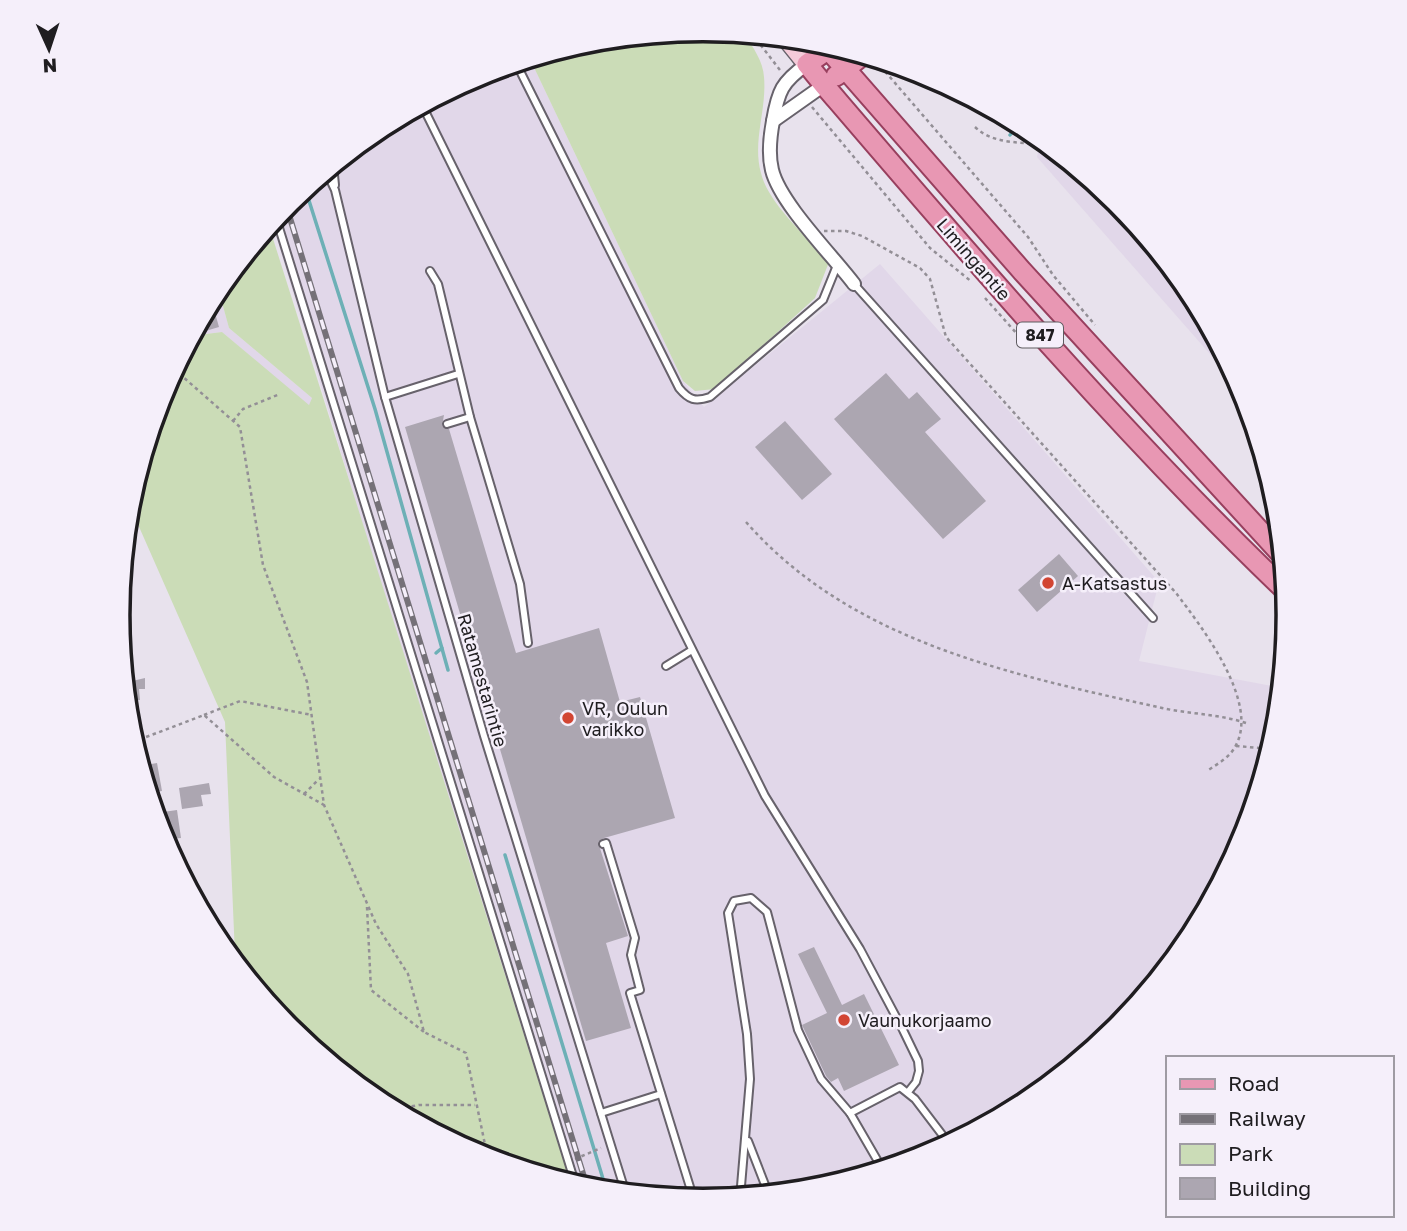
<svg xmlns="http://www.w3.org/2000/svg" width="1407" height="1231" font-family="'Golos Text',sans-serif">
<rect width="100%" height="100%" fill="#e8e2ed"/>
<g fill="#e1d7e9">
<path d="M530,59L683,381L704,407L880,264L1159,582L1139,661L1282,688L1278,730L1244,840L1190,941L1117,1030L1029,1103L927,1157L817,1190L703,1201L589,1190L571,1184L366,536L272,223L290,201L378,128L480,74Z"/>
<path d="M1041,138L1118,202L1191,290L1246,395L1037,157Z"/>
<path d="M218,288L229,328L312,398L309,406L222,332L198,335L194,332Z"/>
</g>
<g fill="#cbdcb7">
<path d="M703,30L744,34C753,47 763,61 764,77C767,110 752,141 761,173C768,203 808,238 829,262L815,298L715,389L695,391L683,381L530,59L590,41Z"/>
<path d="M269,226L571,1184L479,1157L378,1102L289,1029L229,956L235,955L225,722L129,504L162,391L194,332L198,335L222,332L309,405L312,398L229,328L218,288Z"/>
</g>
<g fill="none" stroke-linecap="round" stroke-linejoin="round">
<g stroke="#6db0b6" stroke-width="3.5">
<path d="M1010,135L1020,123"/>
<path d="M305,188L375,409L448,670"/>
<path d="M436,653L442,648"/>
<path d="M505,855L607,1192"/>
</g>
</g>
<g fill="#aca6b1">
<path d="M215,313L219,327L202,332L199,322L202,317Z"/>
<path d="M886,373L909,399L917,392L941,419L925,432L986,501L943,539L834,419Z"/>
<path d="M444,415L442,426L449,429L516,653L599,628L620,702L640,697L675,818L604,838L598,842L628,936L606,943L631,1028L586,1041L405,427Z"/>
<path d="M785,421L832,474L802,500L755,447Z"/>
<path d="M1059,554L1078,576L1037,612L1018,590Z"/>
<path d="M145,678V689H139L140,700L126,701L124,683Z"/>
<path d="M157,763L162,791L148,793L140,766Z"/>
<path d="M209,783L211,794L201,795L203,806L182,809L179,788Z"/>
<path d="M177,810L181,838L162,840L156,813Z"/>
<path d="M814,947L842,1005L864,994L899,1065L844,1091L838,1078L831,1082L826,1076L802,1025L827,1013L798,954Z"/>
</g>
<g fill="none" stroke-linecap="round" stroke-linejoin="round">
<g stroke="#67626b" stroke-width="10">
<g id="service">
<path d="M516,63L679,388C689,400 695,402 710,397L823,300L838,263"/>
<path d="M422,105L765,796L860,949L903,1030L918,1061L919,1071L916,1082L908,1092"/>
<path d="M333,165L335,185"/>
<path d="M326,171L335,190L385,397L484,736L626,1194"/>
<path d="M276,218L576,1186"/>
<path d="M430,271L438,284L470,417L520,584L528,643"/>
<path d="M854,284L1153,618"/>
<path d="M385,397L458,374"/>
<path d="M447,424L470,417"/>
<path d="M666,666L692,650"/>
<path d="M603,844L606,843L635,938L631,955L640,990L630,993L694,1200"/>
<path d="M601,1113L661,1094"/>
<path d="M850,1113L883,1170"/>
<path d="M748,1141L769,1195"/>
<path d="M740,1198L750,1079L747,1034L728,913L734,901L751,898L767,912L798,1030L821,1079L850,1113L900,1087L915,1099L950,1145"/>
</g>
</g>
<g stroke="#67626b" stroke-width="16">
<g id="minor">
<path d="M807,64C782,82 778,91 773,121C770,137 768,154 772,170C780,203 832,255 854,284"/>
<path d="M773,121L824,85"/>
<path d="M1158,981L1208,909"/>
</g>
</g>
<g stroke="#67626b" stroke-width="21">
<path id="secondary" d="M786,38L807,64"/>
</g>
<g stroke="#983f5e" stroke-width="23">
<g id="primary">
<path d="M833,46L807,64L824,85C973,259 1121,433 1287,592"/>
<path d="M828,49L1022,271L1283,556"/>
<path d="M836,76L863,55"/>
</g>
</g>
<g stroke="#938f96" stroke-width="2.5" stroke-dasharray="3.5 3.5" stroke-linecap="butt">
<path d="M752,34L780,70"/>
<path d="M876,61L1028,237L1053,275L1095,325"/>
<path d="M812,107L930,248L972,282"/>
<path d="M975,127C996,147 1026,140 1052,147"/>
<path d="M824,231H846L862,236L920,268L930,279L946,337L1176,593C1201,626 1261,703 1235,747C1229,758 1217,764 1207,771"/>
<path d="M985,298L1018,335"/>
<path d="M174,369L240,427L263,565L307,682L324,805L376,924L408,974L424,1032L466,1053L488,1159"/>
<path d="M233,421L243,409L280,394"/>
<path d="M746,522C852,643 1014,675 1162,708C1189,714 1219,714 1246,723"/>
<path d="M204,715L240,701L312,715"/>
<path d="M133,742L204,715L274,777L324,805"/>
<path d="M1236,746L1272,749"/>
<path d="M304,794L319,779"/>
<path d="M367,907L371,990L424,1032"/>
<path d="M391,1110L419,1105H475"/>
<path d="M575,1159L601,1148"/>
</g>
<use href="#service" stroke="#fff" stroke-width="6"/>
<use href="#minor" stroke="#fff" stroke-width="12"/>
<use href="#secondary" stroke="#f4cbd9" stroke-width="18"/>
<use href="#primary" stroke="#e897b3" stroke-width="19"/>
<g stroke="#757178" stroke-width="6">
<path id="rail" d="M286,205L588,1190"/>
</g>
<use href="#rail" stroke="#f5effa" stroke-width="3.5" stroke-dasharray="10" stroke-linecap="butt"/>
</g>
<g fill="#d24533" stroke="#f5effa" stroke-width="2.5">
<circle cx="1048" cy="583" r="7"/>
<circle cx="568" cy="718" r="7"/>
<circle cx="844" cy="1020" r="7"/>
</g>
<g text-anchor="middle" dominant-baseline="central" stroke-width="5" stroke-linejoin="round" paint-order="stroke">
<rect fill="#f5effa" stroke="#5f5c61" stroke-width="2" x="1017" y="322.5" width="46" height="25" rx="5"/>
<g font-size="16" font-weight="bold" fill="#1f1d20">
<text x="1040" y="335">847</text>
</g>
<g font-size="18" fill="#1f1d20" stroke="#f5effa">
<text transform="translate(974 259) rotate(49)">Limingantie</text>
<text transform="translate(483 680) rotate(74)">Ratamestarintie</text>
</g>
<g font-size="18" fill="#1f1d20" stroke="#f5effa" text-anchor="start">
<text x="1062" y="583">A-Katsastus</text>
<text x="582" y="708">VR, Oulun<tspan x="582" dy="21">varikko</tspan></text>
<text x="858" y="1020">Vaunukorjaamo</text>
</g>
</g>
<path d="M0 0H1407V1231H0ZM130 615a573 573 0 1 1 1146 0a573 573 0 1 1-1146 0Z" fill="#f5effa" fill-rule="evenodd"/>
<path fill="none" stroke="#1f1d20" stroke-width="3.5" d="M130 615a573 573 0 1 1 1146 0a573 573 0 1 1-1146 0Z"/>
<rect x="1166" y="1056" width="228" height="161" fill="#f5effa" stroke="#9f9ba3" stroke-width="2"/>
<rect x="1180" y="1079" width="35" height="10" fill="#e897b3" stroke="#9f9ba3" stroke-width="2"/>
<text x="1228" y="1091" font-size="21" fill="#1f1d20">Road</text>
<rect x="1180" y="1114" width="35" height="10" fill="#757178" stroke="#9f9ba3" stroke-width="2"/>
<text x="1228" y="1126" font-size="21" fill="#1f1d20">Railway</text>
<rect x="1180" y="1144" width="35" height="21" fill="#cbdcb7" stroke="#9f9ba3" stroke-width="2"/>
<text x="1228" y="1161" font-size="21" fill="#1f1d20">Park</text>
<rect x="1180" y="1178" width="35" height="21" fill="#aca6b1" stroke="#9f9ba3" stroke-width="2"/>
<text x="1228" y="1196" font-size="21" fill="#1f1d20">Building</text>
<g transform="translate(49 49) rotate(177)" stroke="#f5effa" stroke-width="5" paint-order="stroke">
<path d="M0-5L12 26L0 18L-12 26Z" fill="#1f1d20"/>
<text y="-10" font-size="19" font-weight="bold" text-anchor="middle" fill="#1f1d20">N</text>
</g>
</svg>
